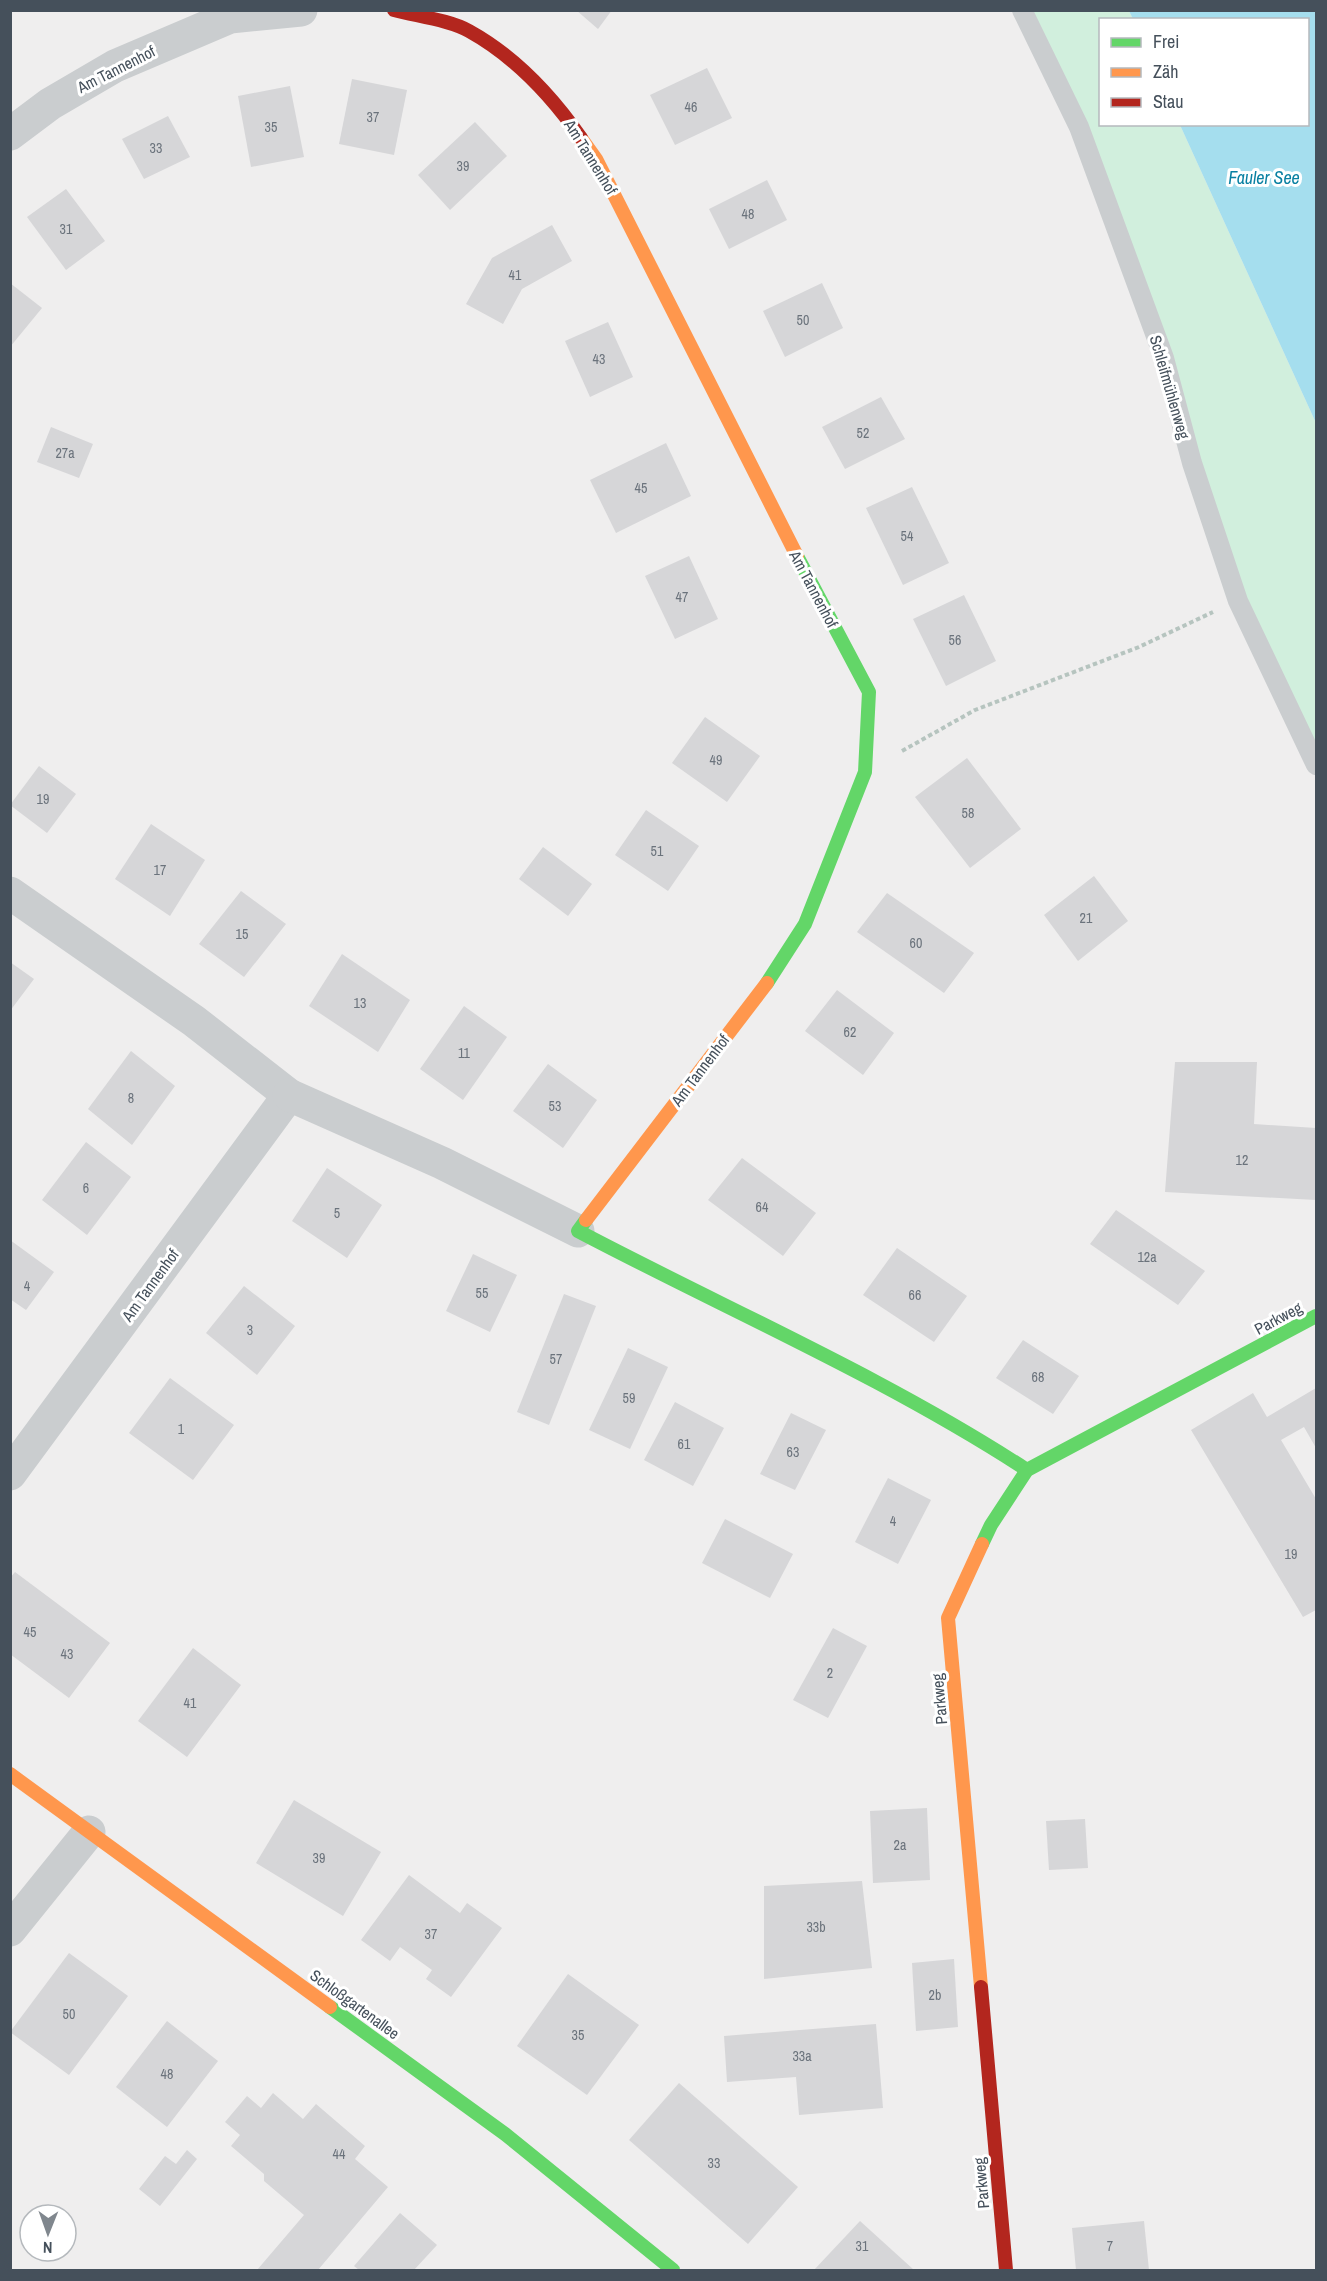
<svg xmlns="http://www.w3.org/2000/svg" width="1327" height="2281" font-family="'Archivo Narrow',sans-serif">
<rect width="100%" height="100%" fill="#efeeee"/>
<path fill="#d1efdd" d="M1022,11H1129L1133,19L1100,20V124L1180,125L1316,423V765L1238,601L1164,358Z"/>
<path fill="#a5deee" d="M1129,11H1316V423L1180,125L1308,124V20L1133,19Z"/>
<g fill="#d6d6d8">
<path d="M576,10H612L598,29Z"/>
<path d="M707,68L732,118L675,145L650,95Z"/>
<path d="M352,79L407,90L394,155L339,144Z"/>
<path d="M290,86L304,157L251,167L238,96Z"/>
<path d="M168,116L190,157L144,179L122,139Z"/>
<path d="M475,122L507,156L450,210L418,175Z"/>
<path d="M767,180L787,220L729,249L709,209Z"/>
<path d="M66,189L105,241L66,270L27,217Z"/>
<path d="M552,225L572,261L522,289L503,324L466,304L492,258Z"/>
<path d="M10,283L42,308L10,347Z"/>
<path d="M822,283L843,328L785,357L763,311Z"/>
<path d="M608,322L633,377L590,397L565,341Z"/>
<path d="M881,397L905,439L845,469L822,427Z"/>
<path d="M51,427L93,444L79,478L37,462Z"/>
<path d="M666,443L691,496L616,533L590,480Z"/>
<path d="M912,487L949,563L903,585L866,508Z"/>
<path d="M689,556L718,619L675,639L645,576Z"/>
<path d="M964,595L996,661L946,686L913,619Z"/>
<path d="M705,717L760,756L727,802L672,763Z"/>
<path d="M967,758L1021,829L970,868L915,797Z"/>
<path d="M39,766L76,794L47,833L10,805Z"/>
<path d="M646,810L699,846L668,891L615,855Z"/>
<path d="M151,824L205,860L170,916L115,879Z"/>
<path d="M543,847L592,884L568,916L519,879Z"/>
<path d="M1094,876L1128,921L1078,961L1044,915Z"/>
<path d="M241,891L286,924L244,977L199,944Z"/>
<path d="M887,893L974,953L944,993L857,932Z"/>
<path d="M342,954L410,1000L378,1052L309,1006Z"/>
<path d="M10,962L34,979L10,1011Z"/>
<path d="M837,990L894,1033L863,1075L805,1031Z"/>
<path d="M464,1006L507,1037L463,1100L420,1069Z"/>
<path d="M131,1051L175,1086L132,1145L88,1109Z"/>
<path d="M1175,1062H1257L1254,1124L1316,1128V1200L1165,1192Z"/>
<path d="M548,1064L597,1100L563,1148L513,1111Z"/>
<path d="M86,1142L131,1177L87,1235L42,1200Z"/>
<path d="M742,1158L816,1213L783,1256L708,1200Z"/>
<path d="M327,1168L382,1205L347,1258L292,1221Z"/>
<path d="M1116,1210L1205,1271L1178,1305L1090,1244Z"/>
<path d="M10,1240L54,1272L26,1310L10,1299Z"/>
<path d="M897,1248L967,1296L934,1342L863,1295Z"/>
<path d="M473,1254L517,1275L490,1332L446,1311Z"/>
<path d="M244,1286L295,1326L257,1375L206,1333Z"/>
<path d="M564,1294L596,1306L549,1425L517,1412Z"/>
<path d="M1023,1340L1079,1376L1053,1414L996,1378Z"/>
<path d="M628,1348L668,1367L630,1449L589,1430Z"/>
<path d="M170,1378L234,1425L193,1480L129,1433Z"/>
<path d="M1316,1388V1448L1304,1427L1281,1440L1316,1499V1610L1303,1617L1191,1430L1253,1393L1267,1417Z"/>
<path d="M675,1402L724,1428L693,1486L644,1460Z"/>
<path d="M791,1413L826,1430L795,1490L760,1474Z"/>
<path d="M888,1478L931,1500L898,1564L855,1542Z"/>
<path d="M725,1519L793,1554L770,1598L702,1563Z"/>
<path d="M15,1572L110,1643L69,1698L10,1654V1578Z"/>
<path d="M833,1628L867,1646L828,1718L793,1700Z"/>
<path d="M193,1648L241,1685L187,1757L138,1721Z"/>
<path d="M294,1800L381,1852L343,1916L256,1863Z"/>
<path d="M927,1808L930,1880L873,1883L870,1811Z"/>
<path d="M1085,1819L1088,1868L1049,1870L1046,1821Z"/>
<path d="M409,1875L460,1913L467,1903L502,1928L451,1997L426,1979L432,1970L400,1947L390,1961L361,1940Z"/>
<path d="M862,1881L872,1968L764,1979V1886Z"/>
<path d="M69,1953L128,1996L69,2075L10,2032Z"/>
<path d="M954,1959L958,2027L916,2031L912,1963Z"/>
<path d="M568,1974L639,2025L587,2095L517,2046Z"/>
<path d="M167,2021L218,2061L167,2127L116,2087Z"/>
<path d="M876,2024L883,2108L799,2115L796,2077L727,2082L724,2036Z"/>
<path d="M679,2083L798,2187L748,2244L629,2140Z"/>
<path d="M273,2093L303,2119L316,2104L365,2146L355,2159L388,2187L318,2270H257L304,2215L264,2181V2174L231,2146L240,2135L225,2122L247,2096L261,2108Z"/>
<path d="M187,2150L197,2159L160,2206L139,2189L165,2156L176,2164Z"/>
<path d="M400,2213L437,2245L414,2270H359L354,2266Z"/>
<path d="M860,2221L914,2270H814Z"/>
<path d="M1144,2221L1149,2270H1076L1072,2228Z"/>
</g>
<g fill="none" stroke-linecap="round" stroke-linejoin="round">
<path stroke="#b6c4bf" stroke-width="4" stroke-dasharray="4.5 3" stroke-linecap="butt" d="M902,751L975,710L1139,647L1213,612"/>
<path stroke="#cacdcf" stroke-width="20" d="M1022,10L1079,127L1164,358L1192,463L1238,601L1316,765"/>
<g stroke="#cacdcf" stroke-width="33">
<path d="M10,134L50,104L115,66L230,17L301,10"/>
<path d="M10,893L194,1021L289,1095L10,1474"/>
<path d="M289,1095L442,1163L578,1231"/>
<path d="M10,1930L89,1832"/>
</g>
<g stroke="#63d668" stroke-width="14">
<path d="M767,983L805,924L865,772L869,692L797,556"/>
<path d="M586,1220L578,1231C728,1310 884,1377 1027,1470"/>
<path d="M982,1544L991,1525L1027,1470L1316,1316"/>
<path d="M330,2007L505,2134L673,2270"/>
</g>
<g stroke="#ff974d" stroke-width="14">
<path d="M581,138L596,159L797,556"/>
<path d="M586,1220L767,983"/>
<path d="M10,1774L330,2007"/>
<path d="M981,1987L948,1618L982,1544"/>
</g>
<g stroke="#b3261e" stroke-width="14">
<path d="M394,10C416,16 450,20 469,31C516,57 551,95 581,138"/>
<path d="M981,1987L1006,2270"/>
</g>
</g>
<g text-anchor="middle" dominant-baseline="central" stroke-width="6" stroke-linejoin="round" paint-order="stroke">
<g font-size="14" fill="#6b737c">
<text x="691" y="107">46</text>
<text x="373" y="117">37</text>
<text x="271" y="127">35</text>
<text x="156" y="148">33</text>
<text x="463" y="166">39</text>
<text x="748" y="214">48</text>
<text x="66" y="229">31</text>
<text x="515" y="275">41</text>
<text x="803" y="320">50</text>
<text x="599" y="359">43</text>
<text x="863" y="433">52</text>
<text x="65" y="453">27a</text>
<text x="641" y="488">45</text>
<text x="907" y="536">54</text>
<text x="682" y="597">47</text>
<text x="955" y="640">56</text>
<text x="716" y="760">49</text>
<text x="43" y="799">19</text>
<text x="968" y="813">58</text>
<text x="657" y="851">51</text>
<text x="160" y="870">17</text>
<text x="1086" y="918">21</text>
<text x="242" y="934">15</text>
<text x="916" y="943">60</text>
<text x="360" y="1003">13</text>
<text x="850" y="1032">62</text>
<text x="464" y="1053">11</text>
<text x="131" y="1098">8</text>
<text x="555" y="1106">53</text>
<text x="1242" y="1160">12</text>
<text x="86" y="1188">6</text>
<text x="762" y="1207">64</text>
<text x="337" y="1213">5</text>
<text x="1147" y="1257">12a</text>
<text x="27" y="1286">4</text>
<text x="482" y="1293">55</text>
<text x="915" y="1295">66</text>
<text x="250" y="1330">3</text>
<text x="556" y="1359">57</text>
<text x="1038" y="1377">68</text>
<text x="629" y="1398">59</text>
<text x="181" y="1429">1</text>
<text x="684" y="1444">61</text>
<text x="793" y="1452">63</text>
<text x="893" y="1521">4</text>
<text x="1291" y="1554">19</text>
<text x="30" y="1632">45</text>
<text x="67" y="1654">43</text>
<text x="830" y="1673">2</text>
<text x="190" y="1703">41</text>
<text x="900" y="1845">2a</text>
<text x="319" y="1858">39</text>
<text x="816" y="1927">33b</text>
<text x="431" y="1934">37</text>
<text x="935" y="1995">2b</text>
<text x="69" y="2014">50</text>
<text x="578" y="2035">35</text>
<text x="802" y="2056">33a</text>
<text x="167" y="2074">48</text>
<text x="339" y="2154">44</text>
<text x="714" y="2163">33</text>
<text x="862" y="2246">31</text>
<text x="1110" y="2246">7</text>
</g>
<g font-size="16" fill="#45505b" stroke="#fff">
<text transform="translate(116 69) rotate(-27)">Am Tannenhof</text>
<text transform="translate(591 157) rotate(58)">Am Tannenhof</text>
<text transform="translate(1170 387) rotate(74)">Schleifmühlenweg</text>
<text transform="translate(814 589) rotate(62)">Am Tannenhof</text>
<text transform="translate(700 1070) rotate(-53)">Am Tannenhof</text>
<text transform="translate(150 1285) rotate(-54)">Am Tannenhof</text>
<text transform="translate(1278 1318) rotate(-28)">Parkweg</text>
<text transform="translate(939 1699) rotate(-95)">Parkweg</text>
<text transform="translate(355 2004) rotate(36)">Schloßgartenallee</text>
<text transform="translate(981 2183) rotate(-95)">Parkweg</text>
</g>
<g font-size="18" font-style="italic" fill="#0980a2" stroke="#fff">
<text x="1264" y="177">Fauler See</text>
</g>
</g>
<rect width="1327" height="2281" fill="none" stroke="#45505b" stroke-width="24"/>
<rect x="1099" y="18" width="210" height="108" fill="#ffffff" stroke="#b5b9bd" stroke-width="1.5"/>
<rect x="1111" y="38" width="30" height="9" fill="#63d668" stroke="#b5b9bd" stroke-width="1.5"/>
<text x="1153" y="48" font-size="18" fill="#45505b">Frei</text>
<rect x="1111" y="68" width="30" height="9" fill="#ff974d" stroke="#b5b9bd" stroke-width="1.5"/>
<text x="1153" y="78" font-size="18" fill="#45505b">Zäh</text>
<rect x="1111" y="98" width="30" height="9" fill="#b3261e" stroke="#b5b9bd" stroke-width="1.5"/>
<text x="1153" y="108" font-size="18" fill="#45505b">Stau</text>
<g transform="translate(48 2233) rotate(181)"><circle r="28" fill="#ffffff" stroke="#b5b9bd" stroke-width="1.5"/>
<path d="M0-4.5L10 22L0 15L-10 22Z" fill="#80878e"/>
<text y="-9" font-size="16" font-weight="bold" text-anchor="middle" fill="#45505b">N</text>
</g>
</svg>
